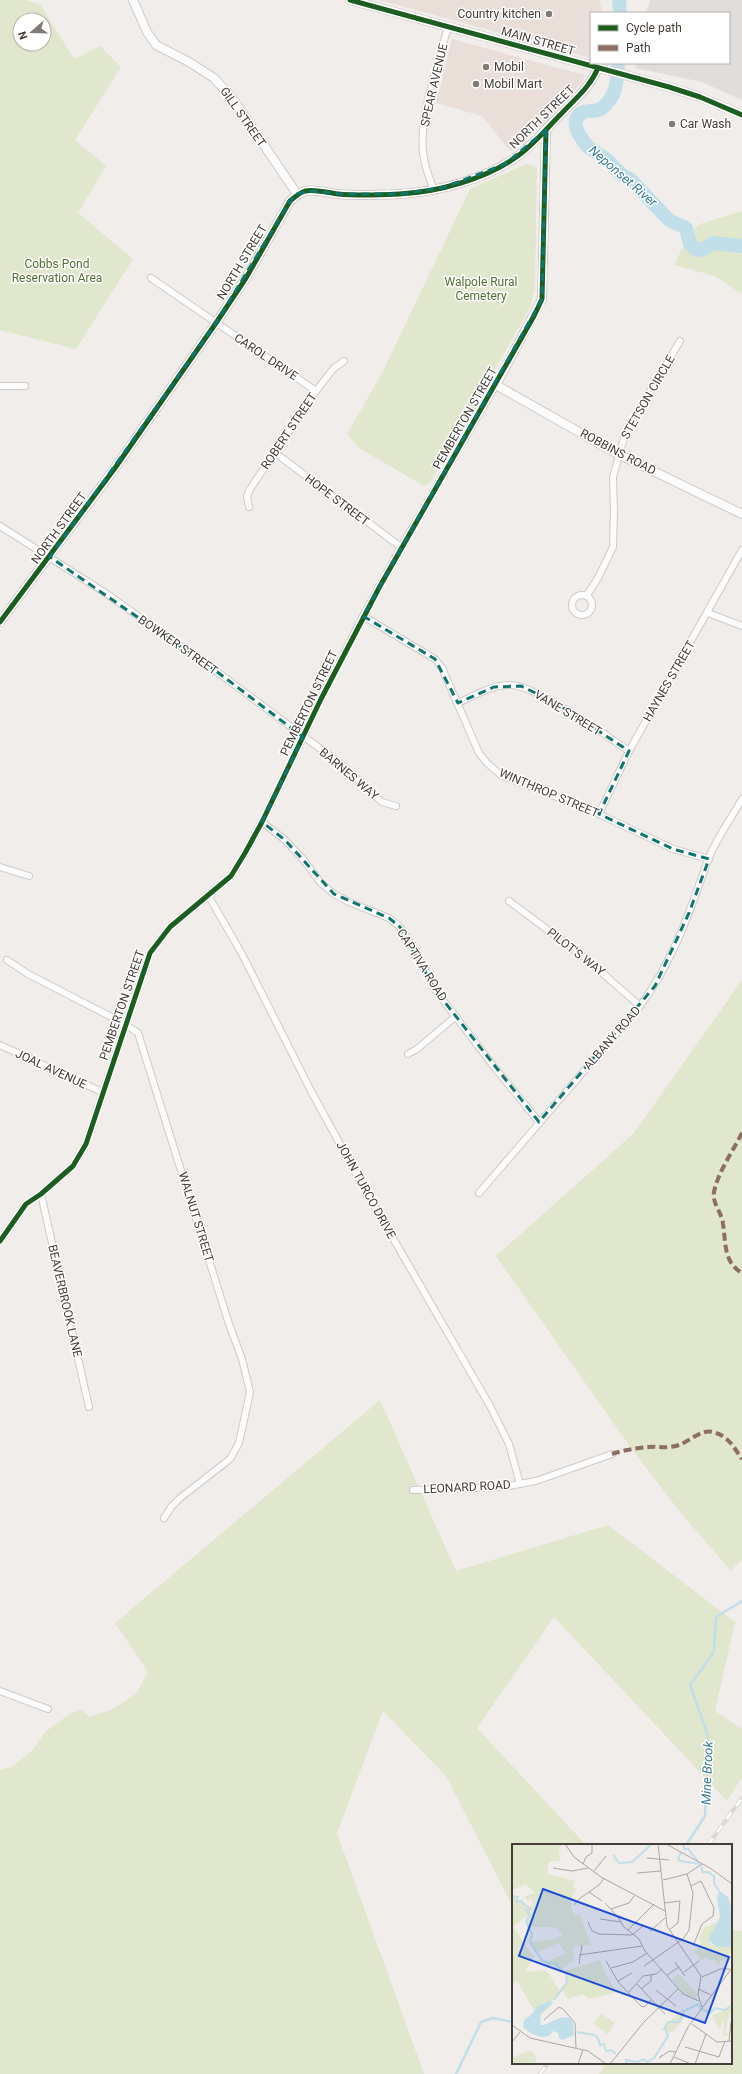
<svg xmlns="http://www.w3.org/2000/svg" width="742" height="2074" font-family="Roboto,sans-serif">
<rect width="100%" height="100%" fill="#f0edea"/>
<g fill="#eadfd8">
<path d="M379,0H599L602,11V13H591V58Z"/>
<path d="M452,39L524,59L585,75L582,82L544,125L510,151L482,116L436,103Z"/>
</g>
<path fill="#e1ddda" d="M650,0H742V100L702,82L635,68L636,63H729V13H646Z"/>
<g fill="#e1e7cd" fill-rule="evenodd">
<path d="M0,0H24L40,4L74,59L100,46L121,67L75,140L106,166L78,213L133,259L76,349L0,330ZM20,20H44V44H20Z"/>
<path d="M526,164L537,167L535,287L530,308L430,482L424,486L359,448L347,434L383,371L470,189Z"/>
<path d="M742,211V294L715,276L674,265L689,235L700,224Z"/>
<path d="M742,980V1559L731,1571L680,1512L628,1444L496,1256L634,1133Z"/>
<path d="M380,1400L456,1571L608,1525L735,1622L715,1711L742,1729V1777L727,1801L554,1617L477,1728L586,1845H513V1907L446,1776L383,1711L337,1833L424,2074H0V1770L12,1767L31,1752L45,1732L71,1713L82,1710L89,1717L111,1710L136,1694L148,1672L115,1623Z"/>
<path d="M731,1930L742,1931V2074H599L606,2063H731Z"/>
</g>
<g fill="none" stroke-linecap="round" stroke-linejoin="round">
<g stroke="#c0dfe9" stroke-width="2.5">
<path d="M686,1845L705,1816L708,1736L690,1685L714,1652L716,1617L742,1601"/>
<path d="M456,2074L481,2022L493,2018L513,2022"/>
</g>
<g stroke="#c0dfe9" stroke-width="14">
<path d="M619,0L620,13"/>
<path d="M618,63C617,81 617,96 602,108C597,112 590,110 584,112C567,119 580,137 587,146L607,160L621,174L630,179L669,220L686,228L690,244L695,249L702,250L713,243L742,246"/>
</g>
<g stroke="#cecbc8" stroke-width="8">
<g id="minor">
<path d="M434,190C429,178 424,165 423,152C419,117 439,61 448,26"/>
<path d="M151,278L316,391"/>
<path d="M0,386H25"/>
<path d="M274,452L401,547"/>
<path d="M249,507L247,496L250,489L316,391L333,369L344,361"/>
<path d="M0,526L104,592L216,671L342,765L382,802L396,806"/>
<circle cx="582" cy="605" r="10"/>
<path d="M587,595L598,578L613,547L614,510L613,477L625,434L680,341"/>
<path d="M708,613L742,626"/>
<path d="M363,616L435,659L442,668L479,753L487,763L501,775L599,814L673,849L709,859"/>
<path d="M458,703C474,696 491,685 509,685C536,684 605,735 629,751"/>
<path d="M599,814L629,751L742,550"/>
<path d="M262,822L285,840L302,858L321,883L334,894L349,902L389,918L400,927L416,952L436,991L495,1068L539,1122"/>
<path d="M0,867L29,876"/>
<path d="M208,895L242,954L311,1091L364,1188L490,1406L509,1444L520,1484"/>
<path d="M509,901L584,957L640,1006"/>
<path d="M7,960L28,974L125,1024L138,1033L229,1324L242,1359L250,1392L239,1443L230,1459L180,1498L172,1506L164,1518"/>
<path d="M0,1045L102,1092"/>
<path d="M408,1054L417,1049L455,1017"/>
<path d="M479,1193L640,1006C673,962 690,911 708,860C716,839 731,819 742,799"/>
<path d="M41,1194L89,1407"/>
<path d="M0,1241L26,1204L41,1194L73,1166L86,1144L150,953L170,927L231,876L245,853L262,822L321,699L363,616L401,547L496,385"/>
<path d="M413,1490L503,1487L536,1481L612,1454"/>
<path d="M0,1691L48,1709"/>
</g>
</g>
<g stroke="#cecbc8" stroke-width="10">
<g id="tertiary">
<path d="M133,0L147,32L156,45L189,62L214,78L232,98L297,194"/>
<path d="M546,130L542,299L496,385L618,454L742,514"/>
<path d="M0,622L115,468L216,323L246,278L290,201C295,197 299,193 305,191C316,189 327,193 338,194C358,196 379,195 399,194C438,192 487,179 519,155C535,143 548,127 562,113C576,98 590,87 598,68"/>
</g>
</g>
<g stroke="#cec9c2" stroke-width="10">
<path id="secondary" d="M350,0L669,87L700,97L742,115"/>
</g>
<use href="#minor" stroke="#fdfcfc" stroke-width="6"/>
<use href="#tertiary" stroke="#fdfcfc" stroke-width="8"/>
<use href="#secondary" stroke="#f5f3f0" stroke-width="9"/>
<g stroke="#d9d9d8" stroke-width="4">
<g id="rail">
<path d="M708,1845L742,1798"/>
<path d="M540,2074L548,2063"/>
</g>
</g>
<use href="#rail" stroke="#fff" stroke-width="2.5" stroke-dasharray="8" stroke-linecap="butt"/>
<g stroke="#8d6e63" stroke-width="4" stroke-dasharray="8 4" stroke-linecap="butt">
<path d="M742,1133C733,1151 718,1172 714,1192C712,1204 722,1212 723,1224C726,1242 723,1262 742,1273"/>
<path d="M612,1454C624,1450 637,1448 649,1447C659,1446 668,1449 679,1445C690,1441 701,1429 713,1432C729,1436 734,1448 742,1459"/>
</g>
<g stroke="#fff" stroke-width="8">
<g id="cycleway">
<path d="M350,0L669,87L700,97L742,115"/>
<path d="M0,622L115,468L216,323L246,278L290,201C295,197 299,193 305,191C316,189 327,193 338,194C358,196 379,195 399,194C438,192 487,179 519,155C535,143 548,127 562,113C576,98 590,87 598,68"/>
<path d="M0,1241L26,1204L41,1194L73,1166L86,1144L150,953L170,927L231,876L245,853L262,822L321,699L380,586L534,316L542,299L546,130"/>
</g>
</g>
<use href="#cycleway" stroke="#1b5e20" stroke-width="5"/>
</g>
<path fill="none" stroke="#0f766e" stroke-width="3" stroke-dasharray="8 5" stroke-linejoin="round" d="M546,130L542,299L363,616L435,659L458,703L494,687L521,686L556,703L629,751L599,814L673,849L709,859L689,913L655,986L539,1122L436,991L400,927L389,918L334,894L285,840L262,822L303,737L216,671L50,557L216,323L290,201L297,194L311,191L340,194H401L445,187L505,164Z"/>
<g fill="#817b76" stroke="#fff" stroke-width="1.5">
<circle cx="549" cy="14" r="4"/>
<circle cx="486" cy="67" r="4"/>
<circle cx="476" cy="84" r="4"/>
<circle cx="672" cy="124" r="4"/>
</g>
<g text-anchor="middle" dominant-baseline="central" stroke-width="3" stroke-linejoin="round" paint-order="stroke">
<g font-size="12" fill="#453d38" stroke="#fff" text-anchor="start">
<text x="541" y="14" text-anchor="end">Country kitchen</text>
<text x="494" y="67">Mobil</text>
<text x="484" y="84">Mobil Mart</text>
<text x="680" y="124">Car Wash</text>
</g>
<g font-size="12" fill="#453d38" stroke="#fff">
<text transform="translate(538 41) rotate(16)">MAIN STREET</text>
<text transform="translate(434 85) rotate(-77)">SPEAR AVENUE</text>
<text transform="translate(243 117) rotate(55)">GILL STREET</text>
<text transform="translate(542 117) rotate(-44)">NORTH STREET</text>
<text transform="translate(242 262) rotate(-59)">NORTH STREET</text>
<text transform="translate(266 357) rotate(34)">CAROL DRIVE</text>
<text transform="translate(648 397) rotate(-60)">STETSON CIRCLE</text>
<text transform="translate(465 418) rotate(-60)">PEMBERTON STREET</text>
<text transform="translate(289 431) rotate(-56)">ROBERT STREET</text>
<text transform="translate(618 452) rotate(28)">ROBBINS ROAD</text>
<text transform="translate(337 500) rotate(37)">HOPE STREET</text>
<text transform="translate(59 528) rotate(-54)">NORTH STREET</text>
<text transform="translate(178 645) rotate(35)">BOWKER STREET</text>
<text transform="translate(669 681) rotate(-60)">HAYNES STREET</text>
<text transform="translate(309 703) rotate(-64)">PEMBERTON STREET</text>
<text transform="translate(568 713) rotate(31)">VANE STREET</text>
<text transform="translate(349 774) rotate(40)">BARNES WAY</text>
<text transform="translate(549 793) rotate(23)">WINTHROP STREET</text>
<text transform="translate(576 952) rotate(38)">PILOT'S WAY</text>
<text transform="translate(422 965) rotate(58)">CAPTIVA ROAD</text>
<text transform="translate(122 1005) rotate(-71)">PEMBERTON STREET</text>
<text transform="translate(612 1038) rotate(-49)">ALBANY ROAD</text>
<text transform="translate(51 1069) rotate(25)">JOAL AVENUE</text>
<text transform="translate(366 1190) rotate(61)">JOHN TURCO DRIVE</text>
<text transform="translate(196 1217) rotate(73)">WALNUT STREET</text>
<text transform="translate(65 1301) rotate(77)">BEAVERBROOK LANE</text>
<text transform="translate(467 1487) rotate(-3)">LEONARD ROAD</text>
</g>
<g font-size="12" fill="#537032" stroke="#fff">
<text x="57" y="264">Cobbs Pond<tspan x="57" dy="14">Reservation Area</tspan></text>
<text x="481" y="282">Walpole Rural<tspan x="481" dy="14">Cemetery</tspan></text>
</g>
<g font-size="13" font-style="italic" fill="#397d95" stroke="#fff">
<text transform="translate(623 176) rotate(41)">Neponset River</text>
<text transform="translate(707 1773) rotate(-88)">Mine Brook</text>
</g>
</g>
<g transform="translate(512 1844)">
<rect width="220" height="220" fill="#f0edea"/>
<path d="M0,0H50L47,8L48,17H37L35,30L64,37L61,41L64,46L59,54L60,67L62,72L68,70L79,101L62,102L61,117L48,126L40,121L36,124L32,119L54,109L47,99L25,108L19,98L43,95L51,91L42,83H15L14,72L1,83L22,113L13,128L34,126L49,148L25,171L4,136L0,142V50L15,63L21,61L19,55L15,56L13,52L23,49L14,40L0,46ZM205,78L197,99L205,103H220L215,116L209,117L207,121L202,115L199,117L195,113L189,116L183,108L189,99L187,95L192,84ZM88,116L95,133L105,148L77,155L71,150L56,155L50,146L55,139L52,127ZM167,130L185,149L184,155L172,150L160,135ZM220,162L213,188L217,191L211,192L212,176L207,185L200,172ZM171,164L174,172L161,188L149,186ZM90,170L103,179L96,190L81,179ZM18,206L23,212L25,220H0V214Z" fill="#e1e7cd"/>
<path d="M207,47L216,53L220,66V103H205L196,96L208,73L205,54ZM38,157L41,159L29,170L28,181H32L50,173L58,174L61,179L62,191L50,196L47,194L46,189L41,187L37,192L30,193L20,190L11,183L12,176L18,172L26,162Z" fill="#c0dfe9"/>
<path fill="none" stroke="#c0dfe9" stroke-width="2" d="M172,0V5H176L186,17M169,9L166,14L168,17L188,20M101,11L107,19L120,18L140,0M189,22L191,28H196L202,32V39L207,47M0,52L6,53L4,58L9,57L18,65L14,66L18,71L14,78L20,90L18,98L25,109L31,117L44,120L54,130L55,138L42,156M65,188L82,191L86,194L88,201L92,200L94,207L99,206L104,210M114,220V216L125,218L132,215L135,218L142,214L156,192L153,183L156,178H167L172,167L186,160L189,165L198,169L203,164L213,166L220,161"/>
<path fill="none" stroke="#aca7a3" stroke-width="1" d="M53,0L62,13L89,33L153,67M146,0L155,82L189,132L186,151L190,163M154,0L198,24L220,40M135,14L157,16M71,20L74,13L80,9V0M41,24L60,27L76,24M82,27L94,12M125,29L149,27M151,36L175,30L190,20M179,42L189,37L202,64L201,72L190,80L181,102M77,48L90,57M93,59L106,73L112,83L127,95L133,107L171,150L187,157M152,59L168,57L166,79L157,86M62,61L67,55L87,41L92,34M99,65L117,59L122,52M88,75L109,78M76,78L80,87L87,90L120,91L131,82M116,86L142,60M138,87L153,74M67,111L130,102M94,117L107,139L129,162L132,163L139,156M163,118L173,132M67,120L70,101M132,122L171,95L177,86L181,49L175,30M99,124L121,118L135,109M172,128L187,117M155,131L167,123M190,133L208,125H218M106,137L120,129M125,140L153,170M129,145L139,137V131M186,145L199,151M144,146L164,162M117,148L131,132L144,130L150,125M32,176L47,163L51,165L63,179L64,204M180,180L205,198L220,197M0,181L18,194L76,207L94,220M217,197L219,178M0,198L8,188M173,203L207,213L213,197M150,211L147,214L157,207L163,208M162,213L179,220M66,220L71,206M98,220L132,178L166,145M158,220L176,183L220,124M183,220L194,190"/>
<path fill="#1d4ed8" fill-opacity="0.15" stroke="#1d4ed8" stroke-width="2" d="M31,45L217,113L193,179L7,112Z"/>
<rect width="220" height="220" fill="none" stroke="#453d38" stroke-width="2"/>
</g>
<rect x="590" y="12" width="140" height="52" fill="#ffffff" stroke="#b5b1af"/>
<rect x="598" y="25" width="20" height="6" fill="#1b5e20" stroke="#b5b1af"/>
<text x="626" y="32" font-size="12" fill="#453d38">Cycle path</text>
<rect x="598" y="45" width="20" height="6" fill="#8d6e63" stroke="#b5b1af"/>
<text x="626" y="52" font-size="12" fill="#453d38">Path</text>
<g transform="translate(32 32) rotate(250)"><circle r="19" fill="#ffffff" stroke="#b5b1af"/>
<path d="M0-3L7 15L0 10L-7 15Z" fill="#817b76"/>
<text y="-6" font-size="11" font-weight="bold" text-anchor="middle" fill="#453d38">N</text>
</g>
</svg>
